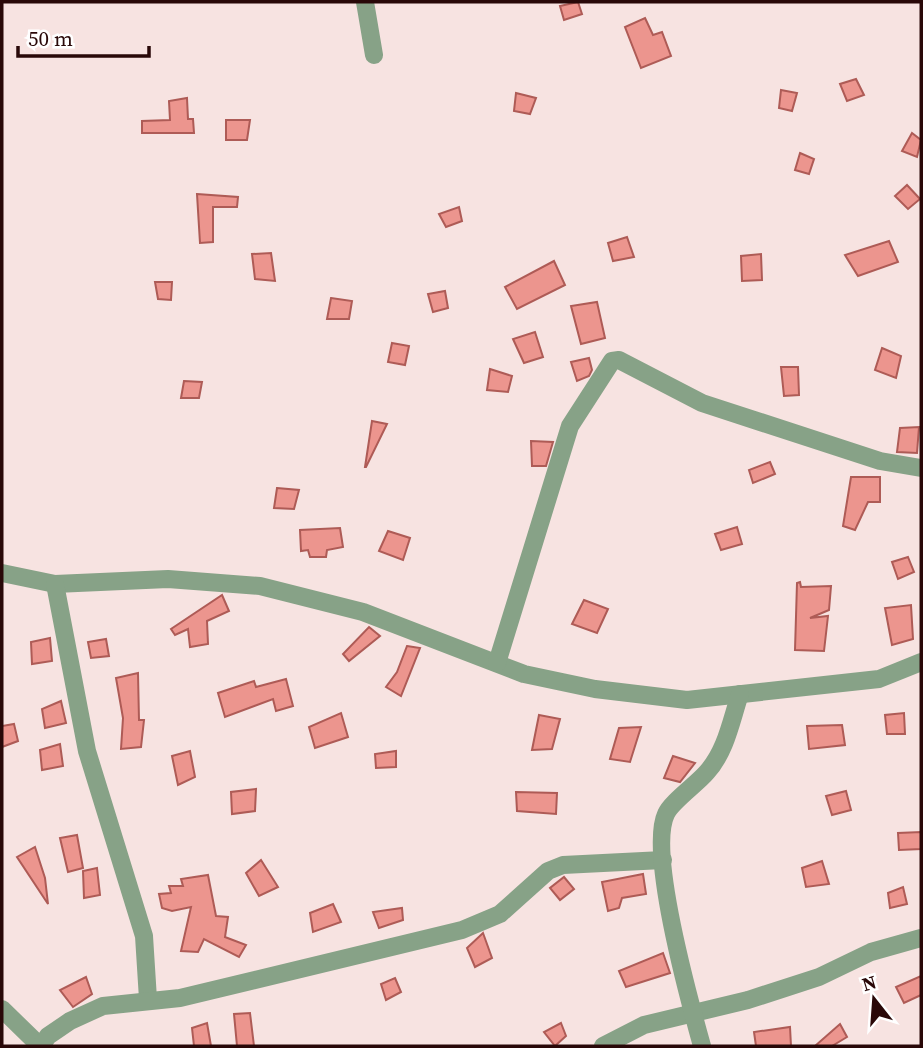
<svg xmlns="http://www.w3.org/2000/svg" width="923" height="1048" font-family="'Source Serif 4',serif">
<rect width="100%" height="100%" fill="#f7e3e1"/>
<g fill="#ec958e" stroke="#ae5b56" stroke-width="2">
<path d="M578,2L582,14L564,20L560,6Z"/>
<path d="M645,18L653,35L662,32L671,56L641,68L625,27Z"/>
<path d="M856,79L864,95L847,101L840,84Z"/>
<path d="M781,90L797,93L792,111L779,108Z"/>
<path d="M516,93L536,98L530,114L514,111Z"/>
<path d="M187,98L188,119H193L194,133H142V121L170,120L169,101Z"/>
<path d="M226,120H250L247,140H226Z"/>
<path d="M912,133L921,140L917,157L902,151Z"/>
<path d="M800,153L814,159L809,174L795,170Z"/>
<path d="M907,185L920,199L908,209L895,196Z"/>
<path d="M197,194L238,197L237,207H213V242L200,243Z"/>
<path d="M459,207L462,221L446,227L439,214Z"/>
<path d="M627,237L634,257L613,261L608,243Z"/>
<path d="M889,241L898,262L858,276L845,255Z"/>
<path d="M271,253L275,281L255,279L252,254Z"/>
<path d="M761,254L762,280L742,281L741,256Z"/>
<path d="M554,261L565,285L517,309L505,287Z"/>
<path d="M155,282H172L171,300L158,299Z"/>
<path d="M445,291L448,308L433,312L428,294Z"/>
<path d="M331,298L352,301L349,319H327Z"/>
<path d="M597,302L605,338L581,344L571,306Z"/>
<path d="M535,332L543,357L524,363L513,339Z"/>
<path d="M392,343L409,346L405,365L388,362Z"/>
<path d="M882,348L901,356L896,378L875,370Z"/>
<path d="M589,358L592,370L589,376L577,381L571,362Z"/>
<path d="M781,367H798L799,395L784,396Z"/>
<path d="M490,369L512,376L508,392L487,390Z"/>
<path d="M184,381L202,382L199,398H181Z"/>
<path d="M372,421L387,424L366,467H365Z"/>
<path d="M919,427L917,453L897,452L900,428Z"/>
<path d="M531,441L553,442L546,466H532Z"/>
<path d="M770,462L775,474L753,483L749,470Z"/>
<path d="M851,477H880V502H868L855,530L843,526Z"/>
<path d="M277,488L299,490L294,509L274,508Z"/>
<path d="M737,527L742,544L721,550L715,534Z"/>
<path d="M340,528L343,547L327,550L326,557H310L308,550L301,551L300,530Z"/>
<path d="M388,531L410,538L403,560L379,551Z"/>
<path d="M908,557L914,572L898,579L892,562Z"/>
<path d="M800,582L801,587L831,586L829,610L810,618L828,616L824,651L795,650L797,583Z"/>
<path d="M222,595L229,611L207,621L208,644L190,647L188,629L175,635L171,629Z"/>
<path d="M584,600L608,609L597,633L572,624Z"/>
<path d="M911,605L913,639L892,645L885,608Z"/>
<path d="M369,627L380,636L349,661L343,654Z"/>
<path d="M50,638L52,661L32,664L31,642Z"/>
<path d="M106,639L109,656L91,658L88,642Z"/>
<path d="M407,646L420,648L401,696L386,687L397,672Z"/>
<path d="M138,673L139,720H144L141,747L121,749L123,718L116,678Z"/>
<path d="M286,679L293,706L276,711L273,699L225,717L218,693L254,681L256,687Z"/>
<path d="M61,701L66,723L45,728L42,709Z"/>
<path d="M341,713L348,737L315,748L309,727Z"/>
<path d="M904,713L905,734H887L885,715Z"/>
<path d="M539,715L560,719L552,749L532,750Z"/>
<path d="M14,724L18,741L2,747V726Z"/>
<path d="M842,725L845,745L809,749L807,726Z"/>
<path d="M641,727L630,762L610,759L619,728Z"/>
<path d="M60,744L63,766L42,770L40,750Z"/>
<path d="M190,751L195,777L178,785L172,756Z"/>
<path d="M396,751V767L376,768L375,754Z"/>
<path d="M673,756L695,763L680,782L664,778Z"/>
<path d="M256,789L255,811L232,814L231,792Z"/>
<path d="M846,791L851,810L832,815L826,796Z"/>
<path d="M516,792L557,793L556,814L517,811Z"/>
<path d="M921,832V849L899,850L898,833Z"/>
<path d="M77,835L83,868L68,872L60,838Z"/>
<path d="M35,847L45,878L48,904L17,857Z"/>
<path d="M261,860L278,887L259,896L246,873Z"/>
<path d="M822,861L829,884L806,887L802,868Z"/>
<path d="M97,868L100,895L84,898L83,871Z"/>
<path d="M643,874L646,894L622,898L619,908L608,911L602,882Z"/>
<path d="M208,875L216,916L228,917L225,937L246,945L239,957L204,939L198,952L181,951L191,907L172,911L162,908L159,894L171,893L169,886H183L181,879Z"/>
<path d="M564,877L574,889L560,900L550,888Z"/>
<path d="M903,887L907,904L890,908L888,893Z"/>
<path d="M333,904L341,922L313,932L310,913Z"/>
<path d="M402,908L403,920L379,928L373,912Z"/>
<path d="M483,933L492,958L475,967L467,948Z"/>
<path d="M663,953L670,973L626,987L619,971Z"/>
<path d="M921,976V995L904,1003L896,987Z"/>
<path d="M86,977L92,994L73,1007L60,990Z"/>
<path d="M395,978L401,992L386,1000L381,984Z"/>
<path d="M250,1013L254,1046H237L234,1014Z"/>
<path d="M207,1023L211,1046H194L192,1028Z"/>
<path d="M561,1023L566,1036L555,1046L544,1032Z"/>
<path d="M840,1024L847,1037L832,1046H815Z"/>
<path d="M790,1027L791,1046H756L754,1032Z"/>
</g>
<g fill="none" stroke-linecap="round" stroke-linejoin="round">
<g stroke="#87a287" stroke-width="18">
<path d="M365,2L374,55"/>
<path d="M2,573L55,584L168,579L260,586L363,612L524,674L595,689L687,700L879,679L921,662"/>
<path d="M55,584L87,751L144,936L148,999"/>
<path d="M497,663L570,426L612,361L619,360L702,403L880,461L921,468"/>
<path d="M2,1009L40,1046"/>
<path d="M41,1046L48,1036L70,1021L103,1006L180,998L462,930L500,914L548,871L563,865L663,860"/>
<path d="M603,1046L644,1025L748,1000L819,977L871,952L921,938"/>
<path d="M702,1046C690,1003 648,852 666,814C671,802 697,784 707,772C726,751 731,721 740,694"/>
</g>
</g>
<rect width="923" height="1048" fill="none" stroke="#290808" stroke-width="7"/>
<g transform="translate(874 999) rotate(343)" stroke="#ffffff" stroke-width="5" paint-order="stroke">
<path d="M0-5L12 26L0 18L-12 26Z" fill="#290808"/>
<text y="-10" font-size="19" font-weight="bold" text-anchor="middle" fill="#290808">N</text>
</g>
<path d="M18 46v10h131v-10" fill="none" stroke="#290808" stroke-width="3.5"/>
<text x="28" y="46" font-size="21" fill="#290808" stroke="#ffffff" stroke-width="5" paint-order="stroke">50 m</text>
</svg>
